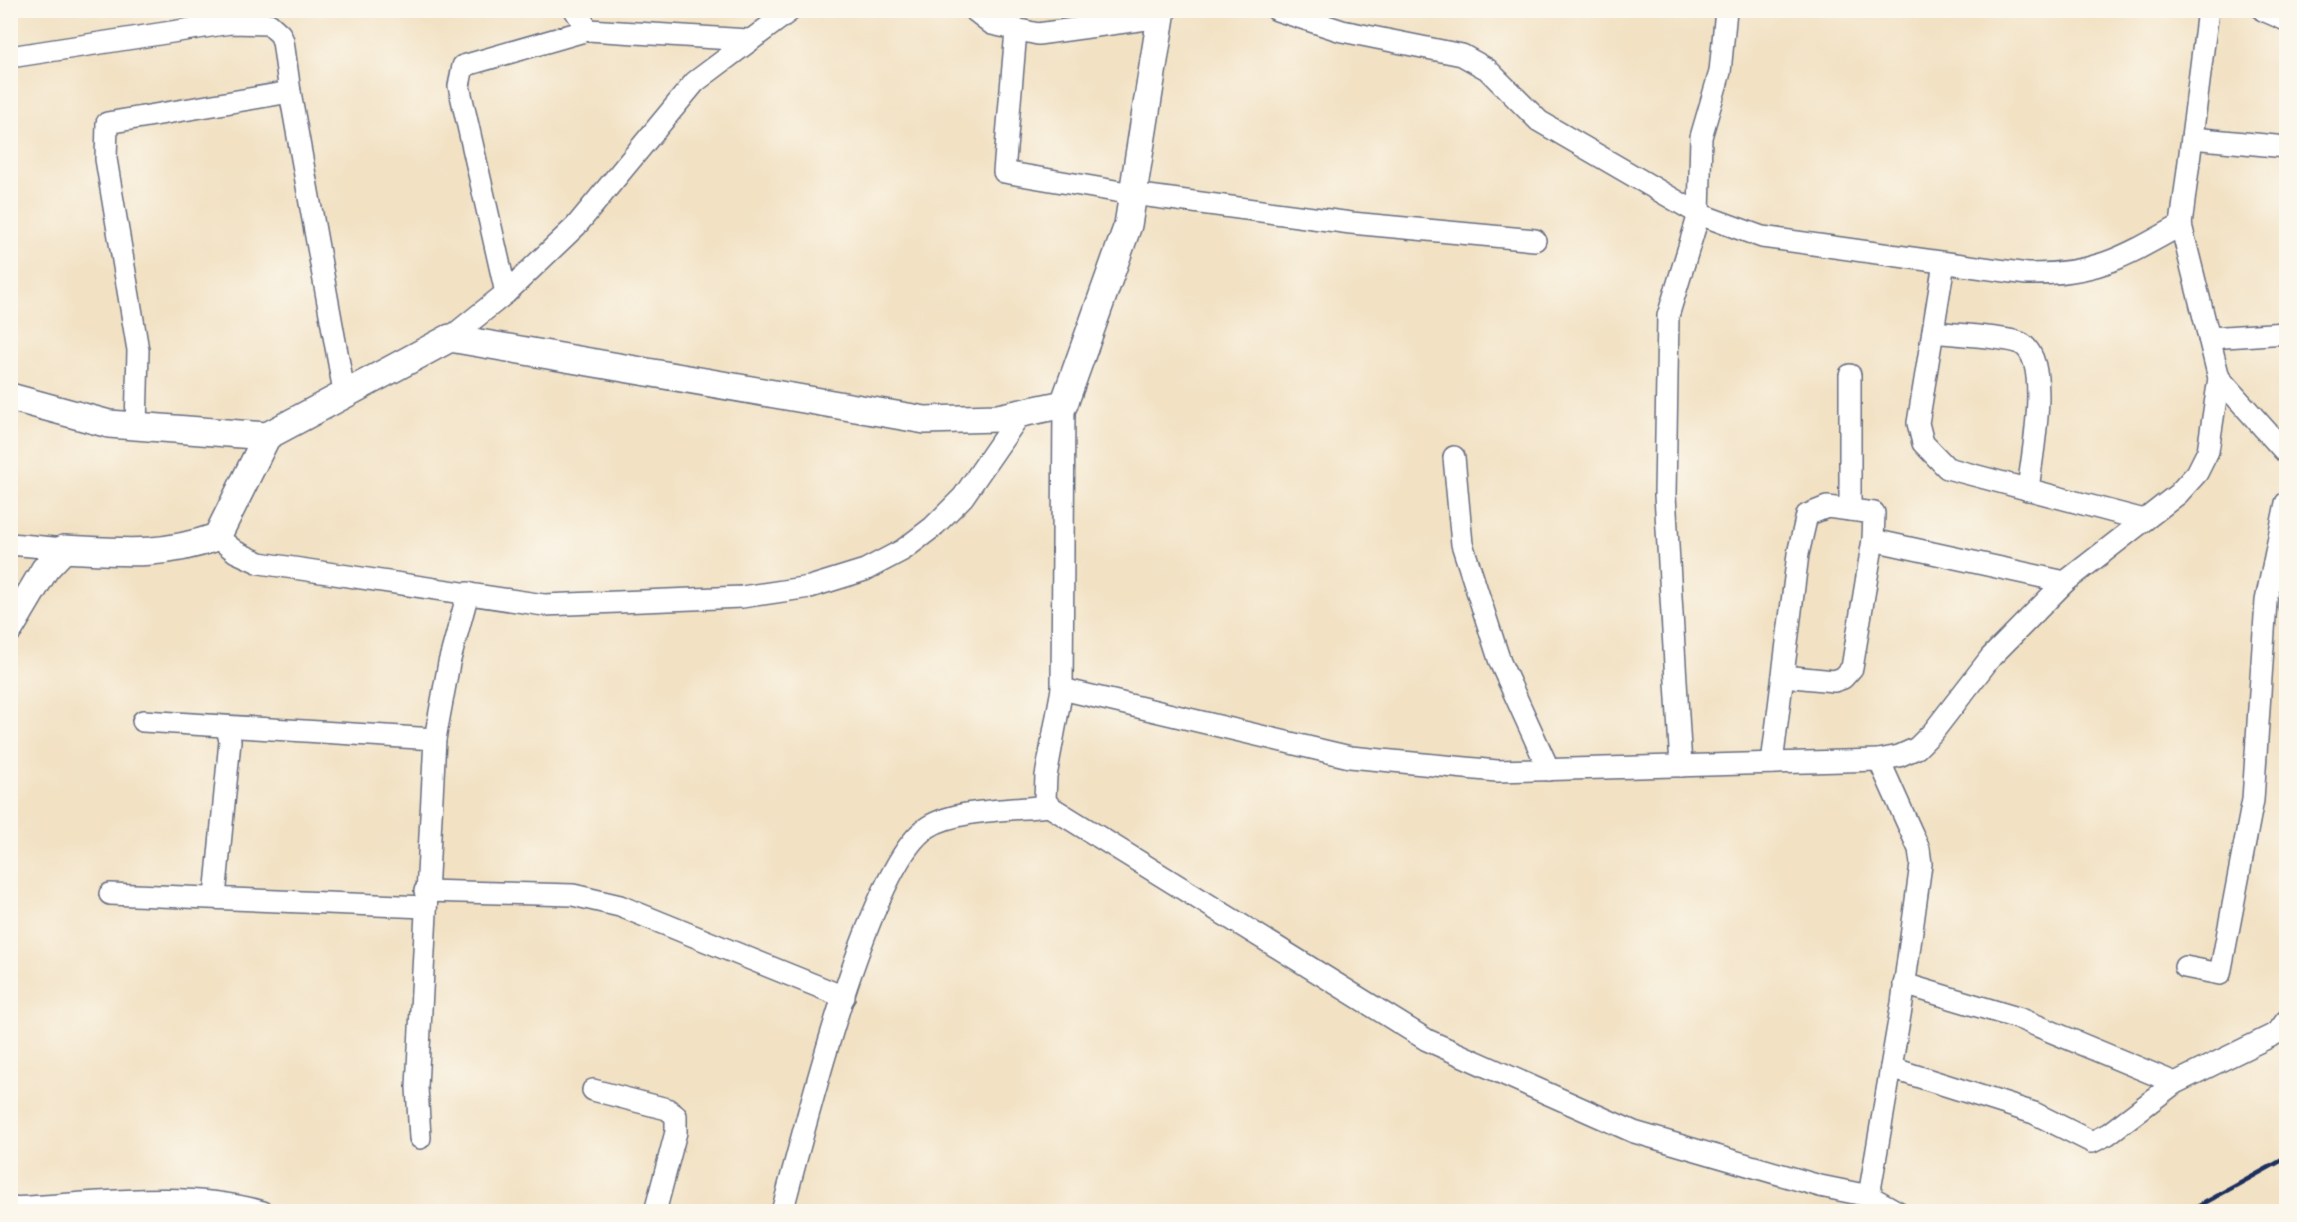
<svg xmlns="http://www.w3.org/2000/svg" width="2297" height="1222" font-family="Delius,sans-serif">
<rect width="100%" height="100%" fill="#fbf7ec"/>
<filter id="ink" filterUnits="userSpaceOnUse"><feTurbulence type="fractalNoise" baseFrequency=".0167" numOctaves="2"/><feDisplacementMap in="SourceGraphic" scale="12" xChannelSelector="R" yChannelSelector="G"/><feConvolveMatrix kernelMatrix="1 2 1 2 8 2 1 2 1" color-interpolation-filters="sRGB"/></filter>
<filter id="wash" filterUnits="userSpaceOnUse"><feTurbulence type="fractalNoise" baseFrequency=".008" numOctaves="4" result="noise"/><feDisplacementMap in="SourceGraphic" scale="24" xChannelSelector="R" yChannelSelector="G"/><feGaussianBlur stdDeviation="1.35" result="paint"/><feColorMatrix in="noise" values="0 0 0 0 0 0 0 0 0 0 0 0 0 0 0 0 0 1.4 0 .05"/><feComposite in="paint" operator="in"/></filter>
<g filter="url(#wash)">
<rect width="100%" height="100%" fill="#f2e1c3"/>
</g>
<g filter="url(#ink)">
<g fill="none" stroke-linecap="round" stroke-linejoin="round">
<g stroke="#666d81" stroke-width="24">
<g id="minor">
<path d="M575,10L588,30"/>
<path d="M974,10L992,24L1038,34L1161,17"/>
<path d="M1277,10L1342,31L1462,55L1487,69L1539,121L1699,214L1762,237L2027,274C2095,275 2124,257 2181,225L2208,10"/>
<path d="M2263,10L2286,20"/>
<path d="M1016,31L1004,172L1133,194L1351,223L1535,240"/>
<path d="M10,57L230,23L269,24L280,34L283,41L290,92L345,397"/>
<path d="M2192,138L2286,147"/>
<path d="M1944,263L1918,423L1923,443L1947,468L2144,520"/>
<path d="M506,293L459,86L463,66L588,30L748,40"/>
<path d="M1933,332C1951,334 2007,337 2020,343C2053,359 2031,459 2028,490"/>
<path d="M450,338L506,293L576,226L695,82L791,10"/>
<path d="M2209,338L2286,333"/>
<path d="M1850,375V510"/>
<path d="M2219,378L2286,453"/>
<path d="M1064,404L1062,689L1046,776L1045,799L1049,806L1427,1040L1634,1132L1820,1186L1869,1196"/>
<path d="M136,426L138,350L106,159L107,123L290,92"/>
<path d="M1454,457L1462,544L1500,662L1549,770"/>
<path d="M217,537L236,552L260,563L544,605L742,597L810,587L865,570L903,550L933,527L963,497L1021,413"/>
<path d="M10,544L64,549"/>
<path d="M1783,676L1834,681L1843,678L1852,668L1873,540"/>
<path d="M1062,689L1350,757L1497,771L1879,760"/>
<path d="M143,721L435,739"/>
<path d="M1772,763L1798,554L1807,515L1827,507L1874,513L1873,540L2065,582"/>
<path d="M1681,766L1665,495L1668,316L1699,214L1701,137L1720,72L1726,10"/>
<path d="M425,891L573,895L620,906L844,997"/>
<path d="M110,894L425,907"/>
<path d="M215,897L230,741L227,728"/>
<path d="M2185,967L2220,974L2253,800L2266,601L2286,503"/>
<path d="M1904,984L2021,1019L2175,1083"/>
<path d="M1891,1068L2034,1113L2092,1142L2108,1134L2175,1083L2277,1033L2286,1021"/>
<path d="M593,1090L667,1109L676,1116V1132L655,1212"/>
<path d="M420,1138L417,1087L435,739L449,663L468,593"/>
<path d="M10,1208C92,1204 184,1189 263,1212"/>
<path d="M782,1212C803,1136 868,864 928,827C956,809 1015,810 1049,806"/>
<path d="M1898,1212L1869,1196L1902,1003L1921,864L1919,849L1879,760L1899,756L1917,748L1933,732L1991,657L2065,582L2178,494L2197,473L2208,451L2219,378L2181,225"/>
</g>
</g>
<g stroke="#666d81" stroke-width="30">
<g id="tertiary">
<path d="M10,397L109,424L267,436L450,338L925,420L998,418L1064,404L1128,225L1162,10"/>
<path d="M10,628L45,569L64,549C123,552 159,557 217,537L267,436"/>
</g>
</g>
<use href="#minor" stroke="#fff" stroke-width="21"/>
<use href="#tertiary" stroke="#fff" stroke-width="27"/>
<path stroke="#1b2f5e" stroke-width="4.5" d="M2188,1212L2286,1158"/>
</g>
</g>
<rect width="2297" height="1222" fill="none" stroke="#fbf7ec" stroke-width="36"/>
</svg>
